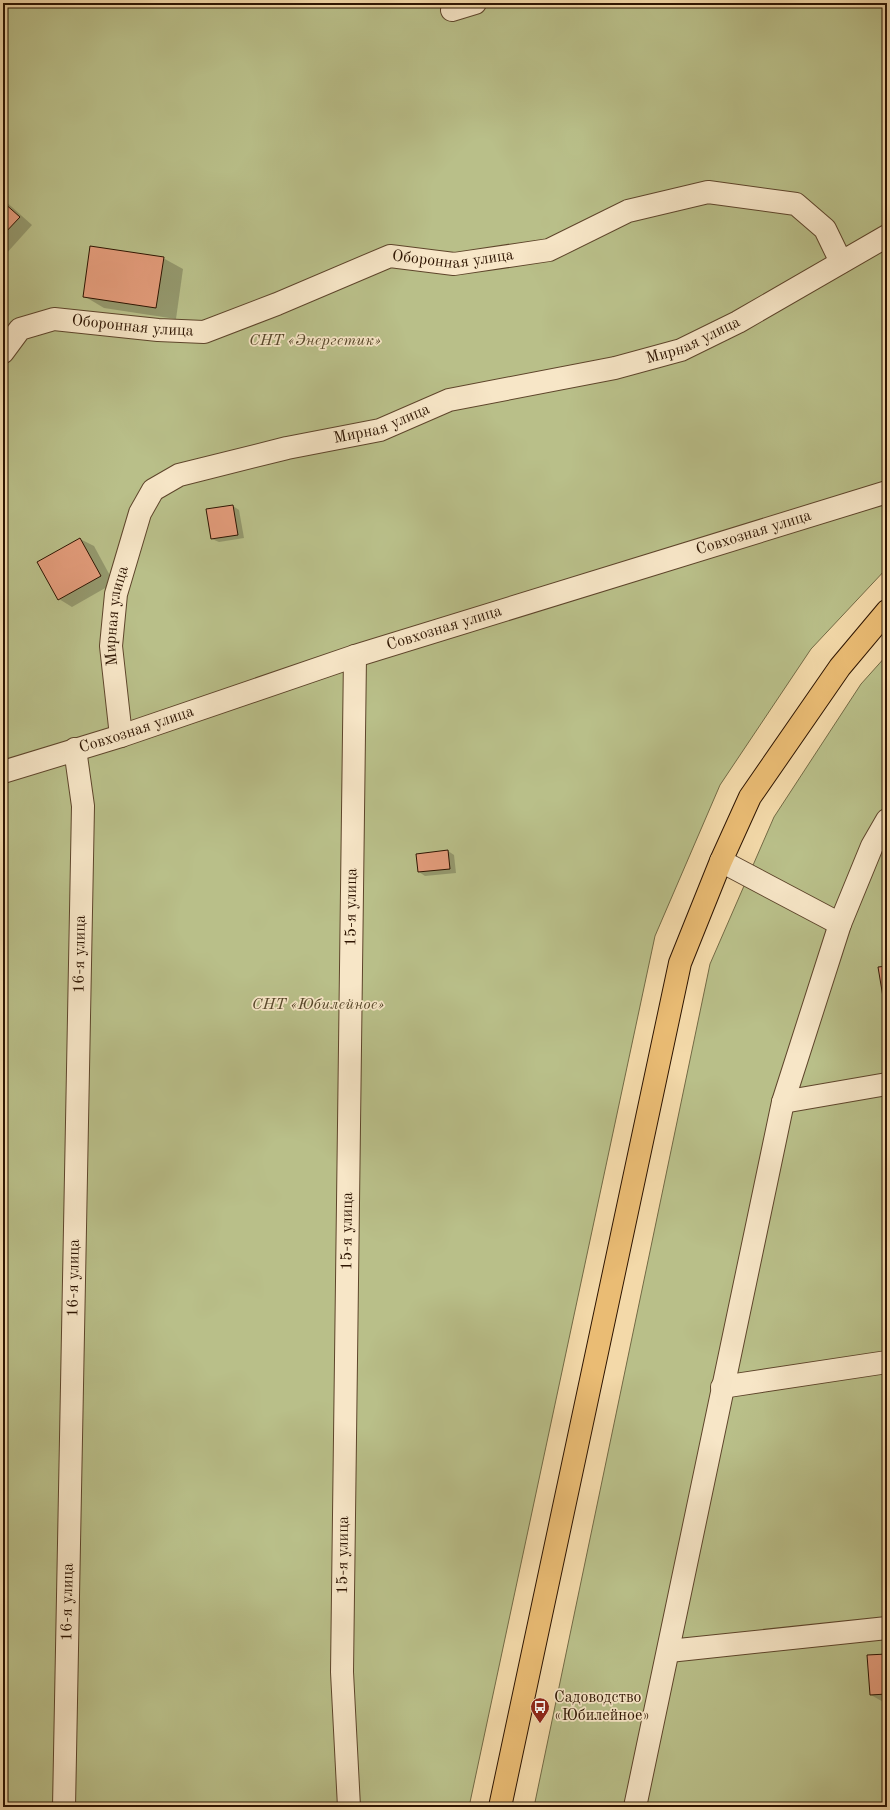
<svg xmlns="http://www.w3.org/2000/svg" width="890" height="1810" font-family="'Old Standard TT',serif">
<rect width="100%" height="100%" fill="#f3d9a9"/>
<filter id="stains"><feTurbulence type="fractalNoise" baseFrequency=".005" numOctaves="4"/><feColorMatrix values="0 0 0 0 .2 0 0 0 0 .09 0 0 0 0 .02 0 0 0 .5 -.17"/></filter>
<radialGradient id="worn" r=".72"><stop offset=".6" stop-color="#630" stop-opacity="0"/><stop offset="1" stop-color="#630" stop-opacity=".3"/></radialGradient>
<g fill="#b9bf89" stroke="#736a45">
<path d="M3,3H887V568L811,649L720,785L655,936L469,1807H3Z"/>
<path d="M887,655V1807H534L710,964L774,817L861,684Z"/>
</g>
<g fill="#0003">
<path d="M3,199L32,225L5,255L3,254Z"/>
<path d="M163,258L183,269L176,319L104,308L84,296Z"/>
<path d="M233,506L239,510L244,538L219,542L212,539Z"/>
<path d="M80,539L94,546L114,583L72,607L59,599Z"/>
<path d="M448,851L454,855L456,873L425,876L419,872Z"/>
<path d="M887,1655V1703H885L871,1695Z"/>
</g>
<g fill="#e39c7b" stroke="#2d1401">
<path d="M3,202L20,217L3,235Z"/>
<path d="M90,246L164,257L156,308L83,297Z"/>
<path d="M233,505L238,535L211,539L206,509Z"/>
<path d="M80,538L101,576L58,600L37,562Z"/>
<path d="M448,850L450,869L418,872L416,854Z"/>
<path d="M887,966V1021L878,967Z"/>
<path d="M887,1654V1694L870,1695L867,1655Z"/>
</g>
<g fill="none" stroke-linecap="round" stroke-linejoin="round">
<g stroke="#5e452b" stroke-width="24">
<g id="minor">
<path d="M452,10L475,3"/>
<path id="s1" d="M3,352L20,329L54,319L158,330L204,332L277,304L390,256L454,264L549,250L628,211L708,192L796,204L825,229L841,262"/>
<path id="s2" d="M121,736L111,646L116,594L140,513L153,490L179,475L287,448L380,430L449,400L615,368L681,350L738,322L887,236"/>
<path id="s3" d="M3,772L121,736L355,656L887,492"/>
<path d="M721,861L840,924"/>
<path d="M783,1102L887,1084"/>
<path d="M722,1387L887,1362"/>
<path d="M669,1651L887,1628"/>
<path id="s4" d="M64,1807L83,806L75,749"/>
<path id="s5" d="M349,1807L342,1672L355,656"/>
<path d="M635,1807L783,1102L840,924L872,846L887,820"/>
</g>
</g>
<g stroke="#2d1401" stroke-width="24">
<path id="major" d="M500,1807L680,963L721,861L750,797L840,667L887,611"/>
</g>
<use href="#minor" stroke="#f7e6c7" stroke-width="22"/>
<use href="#major" stroke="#eabc74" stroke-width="22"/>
</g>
<defs>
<g id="bus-pin" transform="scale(1)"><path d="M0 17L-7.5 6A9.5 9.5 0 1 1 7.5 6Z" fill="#8f2418" stroke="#f7e6c7"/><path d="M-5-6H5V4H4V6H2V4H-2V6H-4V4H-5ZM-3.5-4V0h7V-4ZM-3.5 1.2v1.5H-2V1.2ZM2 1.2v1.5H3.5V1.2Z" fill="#fff"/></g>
</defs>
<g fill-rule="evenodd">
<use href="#bus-pin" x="540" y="1707"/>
</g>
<g text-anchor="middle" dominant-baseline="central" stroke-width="3.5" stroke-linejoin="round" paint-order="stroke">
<g font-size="16" fill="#2d1401" stroke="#f7e6c7">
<text stroke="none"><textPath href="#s1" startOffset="479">Оборонная улица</textPath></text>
<text stroke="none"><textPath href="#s1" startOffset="143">Оборонная улица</textPath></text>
<text stroke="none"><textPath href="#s2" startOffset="817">Мирная улица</textPath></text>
<text stroke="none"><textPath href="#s2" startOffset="493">Мирная улица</textPath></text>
<text stroke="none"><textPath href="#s3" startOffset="788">Совхозная улица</textPath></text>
<text stroke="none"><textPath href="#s2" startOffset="121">Мирная улица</textPath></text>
<text stroke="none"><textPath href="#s3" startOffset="464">Совхозная улица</textPath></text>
<text stroke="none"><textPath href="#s3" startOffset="140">Совхозная улица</textPath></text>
<text stroke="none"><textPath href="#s5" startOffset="900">15-я улица</textPath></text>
<text stroke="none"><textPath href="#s4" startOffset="853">16-я улица</textPath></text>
<text stroke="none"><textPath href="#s5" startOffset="576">15-я улица</textPath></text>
<text stroke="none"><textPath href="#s4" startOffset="529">16-я улица</textPath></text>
<text stroke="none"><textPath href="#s5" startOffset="252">15-я улица</textPath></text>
<text stroke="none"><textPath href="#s4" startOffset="205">16-я улица</textPath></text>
</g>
<g font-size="16" font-style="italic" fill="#57472a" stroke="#f7e6c7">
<text x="315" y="341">СНТ «Энергетик»</text>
<text x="318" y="1005">СНТ «Юбилейное»</text>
</g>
<g font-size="16" fill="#2d1401" stroke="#f7e6c7" text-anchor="start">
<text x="554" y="1698">Садоводство<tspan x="554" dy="18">«Юбилейное»</tspan></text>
</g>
</g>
<rect width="890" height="1810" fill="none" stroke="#f3d9a9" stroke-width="16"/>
<rect x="4" y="4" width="882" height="1802" fill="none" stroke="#2d1401" stroke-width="2"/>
<rect x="8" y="8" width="874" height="1794" fill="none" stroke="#2d1401"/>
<rect width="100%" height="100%" filter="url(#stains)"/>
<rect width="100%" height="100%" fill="url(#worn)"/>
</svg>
